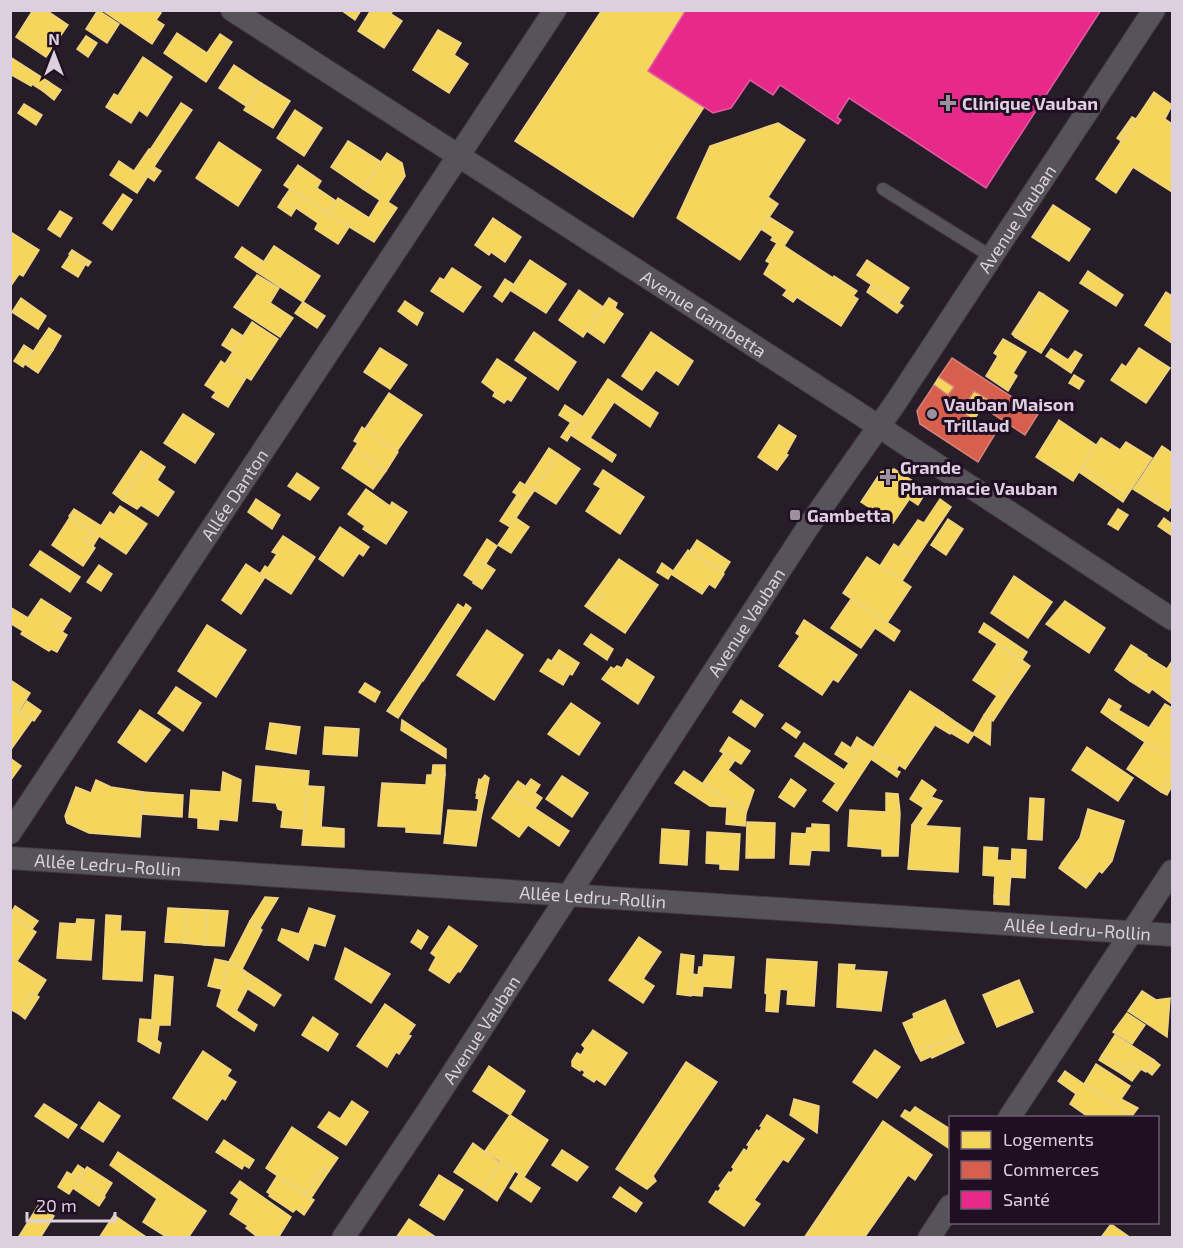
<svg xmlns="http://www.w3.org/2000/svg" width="1183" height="1248" font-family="'Exo 2',sans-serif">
<rect width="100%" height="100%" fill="#261d28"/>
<g fill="#f6d55c" stroke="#eed383" stroke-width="1.5">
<path d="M33,10H46L68,25L46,57L16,37Z"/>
<path d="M98,10L119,24L107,43L86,29Z"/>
<path d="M102,10H157L161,13L156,20L164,25L152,44Z"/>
<path d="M341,10H361L355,20Z"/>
<path d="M371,10H393L391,14L402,21L384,48L358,31Z"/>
<path d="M602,10H686L648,71L704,107L633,217L515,141Z"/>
<path d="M438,30L461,43L454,55L468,64L449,93L413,70Z"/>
<path d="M177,33L207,53L220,34L232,42L206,82L164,53Z"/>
<path d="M86,36L97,43L88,57L77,49Z"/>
<path d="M10,57L49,82L43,91L32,84L31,86L10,74Z"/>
<path d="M143,57L172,77L147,116L139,110L131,123L106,107L114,94L118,96Z"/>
<path d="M234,65L261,83L246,106L219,88Z"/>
<path d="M49,82L61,90L54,100L43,91Z"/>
<path d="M261,83L290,101L273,128L244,110Z"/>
<path d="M1154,92L1172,105L1165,119L1172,124V192L1133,167L1116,193L1096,179Z"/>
<path d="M181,103L192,110L161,156L150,150Z"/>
<path d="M24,104L42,115L36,125L18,113Z"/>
<path d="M295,110L322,128L304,156L277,138Z"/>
<path d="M1132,117L1136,119L1121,141L1117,138Z"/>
<path d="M778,123L805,140L768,197L778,204L740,260L677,218L710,146Z"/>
<path d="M348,141L381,162L363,189L331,167Z"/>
<path d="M219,142L261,170L238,206L196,178Z"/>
<path d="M149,149L161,156L137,193L110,175L119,161L134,171Z"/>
<path d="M387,153L402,163L405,176L388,202L397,208L374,242L328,214L338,198L369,218L380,200L363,189Z"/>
<path d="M298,165L321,181L317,188L336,201L328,214L284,185Z"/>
<path d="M154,167L161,171L154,181L147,176Z"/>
<path d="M290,189L349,227L338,244L315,229L318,223L283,199Z"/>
<path d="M123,194L132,200L112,230L103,223Z"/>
<path d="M283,199L296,208L291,216L278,207Z"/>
<path d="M1053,205L1090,229L1069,261L1032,237Z"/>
<path d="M60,211L72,218L60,237L48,229Z"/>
<path d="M769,217L793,232L784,246L833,278L834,276L857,291L853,296L858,299L841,326L797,297L793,302L783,295L787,290L764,274L770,263L766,261L777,243L771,240L773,237L761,229Z"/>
<path d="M493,218L521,237L505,262L491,252L489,255L475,245Z"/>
<path d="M12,233L39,250L23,276L19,274L10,287V236Z"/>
<path d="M274,246L320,276L303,302L257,272Z"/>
<path d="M242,247L264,262L257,272L235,257Z"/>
<path d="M72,250L91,262L88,266L69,254Z"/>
<path d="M70,255L85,265L78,277L62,267Z"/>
<path d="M530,260L566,284L546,313L510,290Z"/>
<path d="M867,260L909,288L899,303L857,275Z"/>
<path d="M452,268L481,287L463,312L431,291L440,278L444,280Z"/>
<path d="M1088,271L1123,295L1116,306L1080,283Z"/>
<path d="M257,275L279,288L270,303L293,318L280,337L234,307Z"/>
<path d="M505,279L514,285L502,302L494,296Z"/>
<path d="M871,285L903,306L897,313L867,292Z"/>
<path d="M579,290L603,307L583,337L559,320Z"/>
<path d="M1039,292L1043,294L1015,337L1012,334Z"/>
<path d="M1166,292L1172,296V343L1145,325Z"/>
<path d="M1043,294L1068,311L1041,353L1015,337Z"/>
<path d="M21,298L46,316L38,329L12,312Z"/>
<path d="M609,298L617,303L615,308L623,314L604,343L587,331Z"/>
<path d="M405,301L423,313L417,325L398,311Z"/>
<path d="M303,302L325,316L317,328L295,313Z"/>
<path d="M252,322L278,339L251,380L225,364Z"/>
<path d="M49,328L61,336L53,350L40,341Z"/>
<path d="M232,329L243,336L233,352L222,345Z"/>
<path d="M534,332L576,362L558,390L515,360Z"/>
<path d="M651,332L693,361L678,385L656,370L642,390L622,376Z"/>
<path d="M1003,339L1026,352L1013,373L1017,376L1008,391L986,376L998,356L994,353Z"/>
<path d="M40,341L53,350L38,373L25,364Z"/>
<path d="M24,345L33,351L23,367L14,361Z"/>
<path d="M380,348L407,365L390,389L364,372Z"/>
<path d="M1139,348L1170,368L1146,403L1111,380L1122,364L1126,367Z"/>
<path d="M1051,349L1068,360L1075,351L1082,355L1071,373L1046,356Z"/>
<path d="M497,359L526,378L511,401L507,399L504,403L493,396L495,392L482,382Z"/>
<path d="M221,361L246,378L228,407L212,397L216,392L205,385Z"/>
<path d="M1074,375L1084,381L1079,389L1069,383Z"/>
<path d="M939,377L954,387L948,395L934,385Z"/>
<path d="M608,379L658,413L650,427L614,402L590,438L616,455L612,462L571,435Z"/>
<path d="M974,391L987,398L974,420L965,414L969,406L966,404Z"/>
<path d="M389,393L422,415L397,451L365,429Z"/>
<path d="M565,405L583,417L576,426L559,415Z"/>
<path d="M183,414L214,434L195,463L164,443Z"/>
<path d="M1059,420L1096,445L1073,481L1036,457Z"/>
<path d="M571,422L576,426L567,441L561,437Z"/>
<path d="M779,425L796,436L786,454L788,455L777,470L758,457Z"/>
<path d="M362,427L398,452L386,471L354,449L358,443L354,441Z"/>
<path d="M1101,438L1120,450L1126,442L1152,458L1126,497L1082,467Z"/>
<path d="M1162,446L1172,453V505L1168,511L1155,503L1159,496L1138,482Z"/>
<path d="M549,448L558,454L534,491L525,485Z"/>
<path d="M354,449L386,471L373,489L342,468Z"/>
<path d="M141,451L150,457L122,500L113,493Z"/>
<path d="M558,454L580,469L556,504L534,490Z"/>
<path d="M150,457L165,467L157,480L174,492L158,516L141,505L137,509L122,500Z"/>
<path d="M1082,467L1126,497L1123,502L1079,472Z"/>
<path d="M894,469L919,485L893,523L861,502L881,472Z"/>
<path d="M603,470L644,497L620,534L586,511L601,488L594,484Z"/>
<path d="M297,473L319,488L310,500L288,486Z"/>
<path d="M520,482L534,491L527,501L513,492Z"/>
<path d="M1138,482L1159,496L1155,503L1133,489Z"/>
<path d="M919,485L927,490L918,505L909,499Z"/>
<path d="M366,489L390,506L392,502L407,512L386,544L363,529L365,526L348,514Z"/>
<path d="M517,495L527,501L510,527L500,521Z"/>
<path d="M256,499L280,515L272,529L248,512Z"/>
<path d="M940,499L951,507L916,559L899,547L918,520L924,523Z"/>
<path d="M120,506L147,524L126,554L69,516L74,509L101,526L110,512L114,515Z"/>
<path d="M1118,509L1128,515L1118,530L1108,524Z"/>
<path d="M70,517L92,532L86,542L95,548L83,566L52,545Z"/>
<path d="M516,518L529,527L511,553L498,545Z"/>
<path d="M1164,518L1172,524L1171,535L1158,526Z"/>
<path d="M948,519L963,529L946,555L931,545Z"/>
<path d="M340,527L369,547L363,556L359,553L343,576L319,559Z"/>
<path d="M92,532L99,536L93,546L86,542Z"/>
<path d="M283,536L315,557L291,594L260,574L265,566L268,568L277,554L272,552Z"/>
<path d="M487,539L497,546L485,565L475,558Z"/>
<path d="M697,540L730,562L723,573L690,551Z"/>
<path d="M894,544L916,559L902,581L880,566Z"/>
<path d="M688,550L724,574L715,588L709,584L702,594L671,574Z"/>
<path d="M40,551L80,577L70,592L30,565Z"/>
<path d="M867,557L911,587L887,623L843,593Z"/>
<path d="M475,558L485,565L474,582L464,575Z"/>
<path d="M619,559L658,585L625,633L592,611L603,595L596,591Z"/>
<path d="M662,563L673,571L668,579L657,572Z"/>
<path d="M246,564L265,577L241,614L222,600Z"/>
<path d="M486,564L495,570L482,589L473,583Z"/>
<path d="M99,565L112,574L101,591L87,582Z"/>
<path d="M1014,576L1052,602L1028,638L991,613Z"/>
<path d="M596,591L603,595L592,611L585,606Z"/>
<path d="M41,599L63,613L56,624L64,629L62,632L67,635L57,652L51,649L49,651L21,634L23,631L10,623V607L28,618Z"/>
<path d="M851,599L900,631L894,641L875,628L861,648L831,628Z"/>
<path d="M1065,601L1105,628L1089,653L1046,624Z"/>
<path d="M458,604L464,608L466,604L471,608L423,681L412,674Z"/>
<path d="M63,613L71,618L64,629L56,624Z"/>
<path d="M804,620L857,655L838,682L833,679L822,695L779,666L800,636L796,633Z"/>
<path d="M984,623L1027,652L1022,660L979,632Z"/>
<path d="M207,625L246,650L216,697L178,671Z"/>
<path d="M487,630L523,655L494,700L457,675Z"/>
<path d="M591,634L613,649L607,660L584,644Z"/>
<path d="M997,644L1022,660L997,696L973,680Z"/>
<path d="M1131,645L1147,655L1130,681L1115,670Z"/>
<path d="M559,650L579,663L572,675L551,662Z"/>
<path d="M1146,656L1167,669L1172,661V704L1152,689L1149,693L1130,681Z"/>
<path d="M548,659L570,673L563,685L540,671Z"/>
<path d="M627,659L654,677L638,704L602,679L611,667L614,669L617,666L622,668Z"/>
<path d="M1022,660L1030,666L1012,692L1003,687Z"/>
<path d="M412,674L422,681L398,718L387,711Z"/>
<path d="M12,681L30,693L19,711L10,706Z"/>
<path d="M365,683L380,692L375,702L359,692Z"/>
<path d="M176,687L201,703L183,731L158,713Z"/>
<path d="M1003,687L1012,692L993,721L984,715Z"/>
<path d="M910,691L943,713L905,769L873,748Z"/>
<path d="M1109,699L1121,706L1112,720L1101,712Z"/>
<path d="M741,700L763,715L755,727L733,712Z"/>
<path d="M27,701L41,711L34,721L20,712Z"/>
<path d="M571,703L600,723L579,755L548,734Z"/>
<path d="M1165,704L1172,708V760L1112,720L1118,710L1149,728Z"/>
<path d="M10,706L32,720L10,751Z"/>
<path d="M140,710L170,730L146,762L118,742Z"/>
<path d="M943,713L957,723L950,734L935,725Z"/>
<path d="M984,715L991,720L990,745L973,734Z"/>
<path d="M402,720L446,749V758L401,730Z"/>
<path d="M270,723L300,727L296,754L266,749Z"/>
<path d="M786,723L800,732L796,738L782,728Z"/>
<path d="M957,723L974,734L968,743L951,733Z"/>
<path d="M325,727L359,729L357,756L323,754Z"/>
<path d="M729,737L750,751L741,764L720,751Z"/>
<path d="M857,737L864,742L857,752L851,748Z"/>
<path d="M842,742L857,752L849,763L835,754Z"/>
<path d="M864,742L877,750L837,811L823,801L836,783L795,756L804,743L844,770Z"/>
<path d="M1145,742L1172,760V774L1161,792L1127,769Z"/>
<path d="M1087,747L1133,778L1118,801L1072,770Z"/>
<path d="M877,750L899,765L896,770L900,772L897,777L871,759Z"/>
<path d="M724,753L735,760L728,770L754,790L746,813L703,783Z"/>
<path d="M10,758L21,766L10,781Z"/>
<path d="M433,765H445V775H432Z"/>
<path d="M256,766L309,771L304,829L281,827L283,811L278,809L276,803L253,801Z"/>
<path d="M684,771L746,813L745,826L726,824L727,807L710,806L675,783Z"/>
<path d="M223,772L241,780L237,821L219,819L218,830L198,828V818L189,817L191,790L221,792Z"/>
<path d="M1172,774V786L1167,795L1161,792Z"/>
<path d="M427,775H445L440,834L406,832V827L378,826L382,783L426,785Z"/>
<path d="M485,775L489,778L486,794L476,793L479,779L481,780Z"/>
<path d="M562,776L588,793L572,817L546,799Z"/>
<path d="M531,779L540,785L535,793L526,786Z"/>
<path d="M791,779L806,790L794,807L779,797Z"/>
<path d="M96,780L111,787L143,792L140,837L89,833L67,823L65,816L76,787L91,793Z"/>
<path d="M922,780L936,790L924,808L910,799Z"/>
<path d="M518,781L542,798L535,808L510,792Z"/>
<path d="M308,786L324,787L321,827L344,829V847L302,845Z"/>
<path d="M143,792L183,795L182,817L142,814Z"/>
<path d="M510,792L569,831L559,846L528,825L519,837L492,818Z"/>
<path d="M886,793L898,794L900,813L898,856H882V849L848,846L850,810L886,812Z"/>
<path d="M477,794H486L482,812H477L479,799L476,798Z"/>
<path d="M931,797L942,801L925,826L912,825Z"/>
<path d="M1030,798L1044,799L1042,840L1028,839Z"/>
<path d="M1088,809L1124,821L1112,861L1102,873L1099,871L1090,883L1062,863L1080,838Z"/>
<path d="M448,810L482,812L476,846L444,843Z"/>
<path d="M747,822L775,823L774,858H746Z"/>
<path d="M812,824L829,825V851L811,850L809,865L790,864L792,833L806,834L807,828H812Z"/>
<path d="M912,825L960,828L958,872L908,869Z"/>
<path d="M662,829L689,831L687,865L660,863Z"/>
<path d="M707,832L740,834L738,870L720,869V864L706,863Z"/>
<path d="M984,847L998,848L997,860L1012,861L1009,897L994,896L995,876L983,875Z"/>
<path d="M1012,849L1026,850L1025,878L1011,877Z"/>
<path d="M1062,863L1090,883L1086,888L1059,868Z"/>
<path d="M994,896L1009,897V905L994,904Z"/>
<path d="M265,897L278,898L260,928L250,921Z"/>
<path d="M15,906L38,921L32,929L10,915Z"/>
<path d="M168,908L187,909L184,943L165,942Z"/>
<path d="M309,908L335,916L325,946L314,943L308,960L278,940L282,929L299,934Z"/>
<path d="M187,909L208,910L204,945L184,943Z"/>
<path d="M208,910L228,911L224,946L204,945Z"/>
<path d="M10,915L36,932L17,961L10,957Z"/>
<path d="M106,915L121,916L120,931L145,932L142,981L103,979Z"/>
<path d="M77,919L94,920L91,960L57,958L60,923L76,924Z"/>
<path d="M250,921L262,930L242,969L230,960Z"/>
<path d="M449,926L477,946L460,972L458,971L449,983L429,970L436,957L431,953Z"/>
<path d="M418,930L428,937L421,949L411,942Z"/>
<path d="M639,937L661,952L643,979L654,986L643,1003L609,980Z"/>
<path d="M345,948L390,974L371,1003L335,979Z"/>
<path d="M681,954L694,956L691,996L677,994Z"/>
<path d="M704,955L734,957L731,988L703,986L702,996L691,995L692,974L698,975L699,967H703Z"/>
<path d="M10,957L46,980L36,996L33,993L19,1014L10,1009Z"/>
<path d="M215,959L230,962L222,989L208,986Z"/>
<path d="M767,959L817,962L814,1006L787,1004L788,990L780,989L778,1012L766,1011L767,994L765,993Z"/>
<path d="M230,960L245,971L243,976L251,982L233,1017L217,1006Z"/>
<path d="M839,964L855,965L854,970L887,972L881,1011L837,1007Z"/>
<path d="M245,971L281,995L274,1006L248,989L251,982L243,976Z"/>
<path d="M155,975L173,977L170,1025H159L157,1040L161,1043L159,1053L150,1048Z"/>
<path d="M1019,980L1033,1012L997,1027L983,995Z"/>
<path d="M1142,991L1156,1000L1170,998L1167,1037L1128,1011Z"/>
<path d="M33,993L39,997L25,1019L19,1014Z"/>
<path d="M945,1000L960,1035L916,1052L903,1023L914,1018L913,1014Z"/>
<path d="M385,1004L415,1025L408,1035L411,1036L399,1054L396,1052L387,1067L357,1046Z"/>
<path d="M237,1011L257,1025L254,1031L233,1017Z"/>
<path d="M1127,1013L1145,1025L1132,1044L1113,1032Z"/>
<path d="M313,1017L338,1034L328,1051L302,1035Z"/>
<path d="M140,1019L152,1020L150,1048L138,1041Z"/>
<path d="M593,1030L627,1053L605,1085L596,1079L594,1082L583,1075L585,1072L581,1069L580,1071L572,1066V1061L577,1053L581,1055L585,1048L582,1045Z"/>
<path d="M960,1035L964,1043L932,1058L928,1048Z"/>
<path d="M1115,1035L1154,1060L1146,1072L1130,1063L1125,1070L1102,1055Z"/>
<path d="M927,1047L932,1056L921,1061L916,1052Z"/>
<path d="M875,1050L900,1067L877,1098L853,1082Z"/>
<path d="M203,1051L231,1070L227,1076L236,1082L225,1100L222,1098L207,1120L173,1098Z"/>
<path d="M1102,1055L1125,1070L1122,1074L1099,1060Z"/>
<path d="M1154,1060L1160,1065L1152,1075L1147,1071Z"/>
<path d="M686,1062L717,1082L653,1176L656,1181L647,1189L616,1169Z"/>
<path d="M1130,1063L1141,1069L1132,1081L1122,1074Z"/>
<path d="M1096,1064L1130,1086L1121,1099L1138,1108L1132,1116L1084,1084Z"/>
<path d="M489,1066L525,1091L510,1115L473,1091Z"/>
<path d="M1065,1071L1084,1084L1135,1118H1090L1070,1104L1076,1094L1058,1081Z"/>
<path d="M794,1099L819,1106L817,1133L790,1115Z"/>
<path d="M352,1101L368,1112L346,1145L318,1127L329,1112L340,1119Z"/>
<path d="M99,1102L120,1116L103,1142L81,1128Z"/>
<path d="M44,1104L77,1125L68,1138L35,1116Z"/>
<path d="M915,1107L950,1129V1149L901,1116L905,1110L910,1113Z"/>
<path d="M510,1115L548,1140L524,1177L485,1151Z"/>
<path d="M767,1115L804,1139L788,1162L783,1159L754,1200L760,1204L744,1226L709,1202L716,1191L718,1192L721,1188L719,1186L729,1172L731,1173L734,1169L732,1167L744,1149L747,1151L749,1146L747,1145L757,1130L759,1132L762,1127L760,1126Z"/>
<path d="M883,1121L932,1155L915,1180L908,1175L864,1238H804Z"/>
<path d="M292,1127L338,1158L329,1171L324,1167L306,1195L266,1168Z"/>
<path d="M224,1140L254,1160L249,1168L244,1165L242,1169L216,1152Z"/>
<path d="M473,1143L500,1163L483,1191L454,1172Z"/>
<path d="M562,1150L588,1167L577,1181L552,1165Z"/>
<path d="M118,1152L206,1211L188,1238H168L143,1222L157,1199L110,1165Z"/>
<path d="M501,1161L515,1171L497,1201L483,1191Z"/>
<path d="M78,1165L85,1170L79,1179L72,1174Z"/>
<path d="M87,1167L112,1183L104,1196L79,1179Z"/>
<path d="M324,1167L329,1171L311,1198L306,1195Z"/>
<path d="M67,1172L79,1179L69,1194L58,1187Z"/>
<path d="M519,1174L540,1188L531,1202L510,1188Z"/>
<path d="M439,1175L463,1190L444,1220L420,1205Z"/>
<path d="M277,1176L314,1200L304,1215L296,1209L293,1212L269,1196L270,1194L267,1192Z"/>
<path d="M79,1179L105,1197L99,1206L73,1188Z"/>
<path d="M240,1181L291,1217L278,1238H259L246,1228L248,1226L230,1214L239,1199L231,1193Z"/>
<path d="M620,1187L642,1203L636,1212L613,1197Z"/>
<path d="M38,1206L54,1216L40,1238H18Z"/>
<path d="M114,1215L146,1237V1238H99Z"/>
<path d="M409,1219L437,1238H396Z"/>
<path d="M1111,1224L1131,1238L1102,1236Z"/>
</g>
<path fill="#d6604d" stroke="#d88178" stroke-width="1.5" d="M952,358L1038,414L1025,435L993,414L998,405L974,391L966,404L969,406L965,414L995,434L978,462L920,424L917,411L934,385L948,395L954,387L939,377Z"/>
<path fill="#e7298a" stroke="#e45ba3" stroke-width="1.5" d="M686,10H1101L986,188L849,98L837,117L841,120L838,124L780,85L773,95L750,80L731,108L713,113L648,71Z"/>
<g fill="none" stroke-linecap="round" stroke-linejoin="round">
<g stroke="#3f3741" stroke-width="14">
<path id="lane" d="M883,189L992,257"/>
</g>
<g stroke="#3f3741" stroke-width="24">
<g id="street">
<path id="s1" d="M232,10L849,407L1172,619"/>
<path id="s2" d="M10,833L555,10"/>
<path id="s3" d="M10,858L1172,935"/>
<path d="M1009,1118L1172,871"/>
<path id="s4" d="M343,1238L426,1114L808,527L896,402L1154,10"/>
<path d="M929,1238L950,1206"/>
</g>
</g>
<use href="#lane" stroke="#56545a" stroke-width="12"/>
<use href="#street" stroke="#56545a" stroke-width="22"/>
</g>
<g fill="#9c919e" stroke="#200e23" stroke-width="2">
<path d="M945 94h6v6h6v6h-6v6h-6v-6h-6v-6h6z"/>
<circle cx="932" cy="414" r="6"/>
<path d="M885 468h6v6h6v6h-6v6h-6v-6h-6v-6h6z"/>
<rect x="789" y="509" width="12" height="12" rx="3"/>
</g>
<g text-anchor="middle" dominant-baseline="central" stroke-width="6" stroke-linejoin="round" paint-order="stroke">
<g font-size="18" font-weight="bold" fill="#dccfde" stroke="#200e23" text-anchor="start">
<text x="962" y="103">Clinique Vauban</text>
<text x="944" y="404">Vauban Maison<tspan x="944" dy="21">Trillaud</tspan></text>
<text x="900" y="467">Grande<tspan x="900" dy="21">Pharmacie Vauban</tspan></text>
<text x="807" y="515">Gambetta</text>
</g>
<g font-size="18" fill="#dccfde" stroke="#200e23">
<text stroke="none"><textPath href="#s4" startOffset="1222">Avenue Vauban</textPath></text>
<text stroke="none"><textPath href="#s1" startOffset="561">Avenue Gambetta</textPath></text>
<text stroke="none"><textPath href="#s2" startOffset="406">Allée Danton</textPath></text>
<text stroke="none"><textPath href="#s4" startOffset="736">Avenue Vauban</textPath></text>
<text stroke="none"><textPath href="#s3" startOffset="98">Allée Ledru-Rollin</textPath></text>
<text stroke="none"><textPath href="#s3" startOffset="584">Allée Ledru-Rollin</textPath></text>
<text stroke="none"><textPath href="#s3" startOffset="1070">Allée Ledru-Rollin</textPath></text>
<text stroke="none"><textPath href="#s4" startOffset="250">Avenue Vauban</textPath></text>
</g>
</g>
<rect width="1183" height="1248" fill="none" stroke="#dccfde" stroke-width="24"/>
<rect x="949" y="1116" width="210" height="108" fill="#200e23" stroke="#6b5b6e" stroke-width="1.5"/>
<rect x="961" y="1131" width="30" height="18" fill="#f6d55c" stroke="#6b5b6e" stroke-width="1.5"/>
<text x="1003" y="1146" font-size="18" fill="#dccfde">Logements</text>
<rect x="961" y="1161" width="30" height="18" fill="#d6604d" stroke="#6b5b6e" stroke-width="1.5"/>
<text x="1003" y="1176" font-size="18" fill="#dccfde">Commerces</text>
<rect x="961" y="1191" width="30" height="18" fill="#e7298a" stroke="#6b5b6e" stroke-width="1.5"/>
<text x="1003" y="1206" font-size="18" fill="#dccfde">Santé</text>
<g transform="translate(54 54)" stroke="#200e23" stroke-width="4.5" paint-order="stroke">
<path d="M0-4.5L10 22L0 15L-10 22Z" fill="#dccfde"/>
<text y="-9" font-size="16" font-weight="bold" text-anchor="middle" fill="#dccfde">N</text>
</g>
<path d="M27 1212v9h88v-9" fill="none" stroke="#dccfde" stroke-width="3"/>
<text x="36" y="1212" font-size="18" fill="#dccfde" stroke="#200e23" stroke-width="4.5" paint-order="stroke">20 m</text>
</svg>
